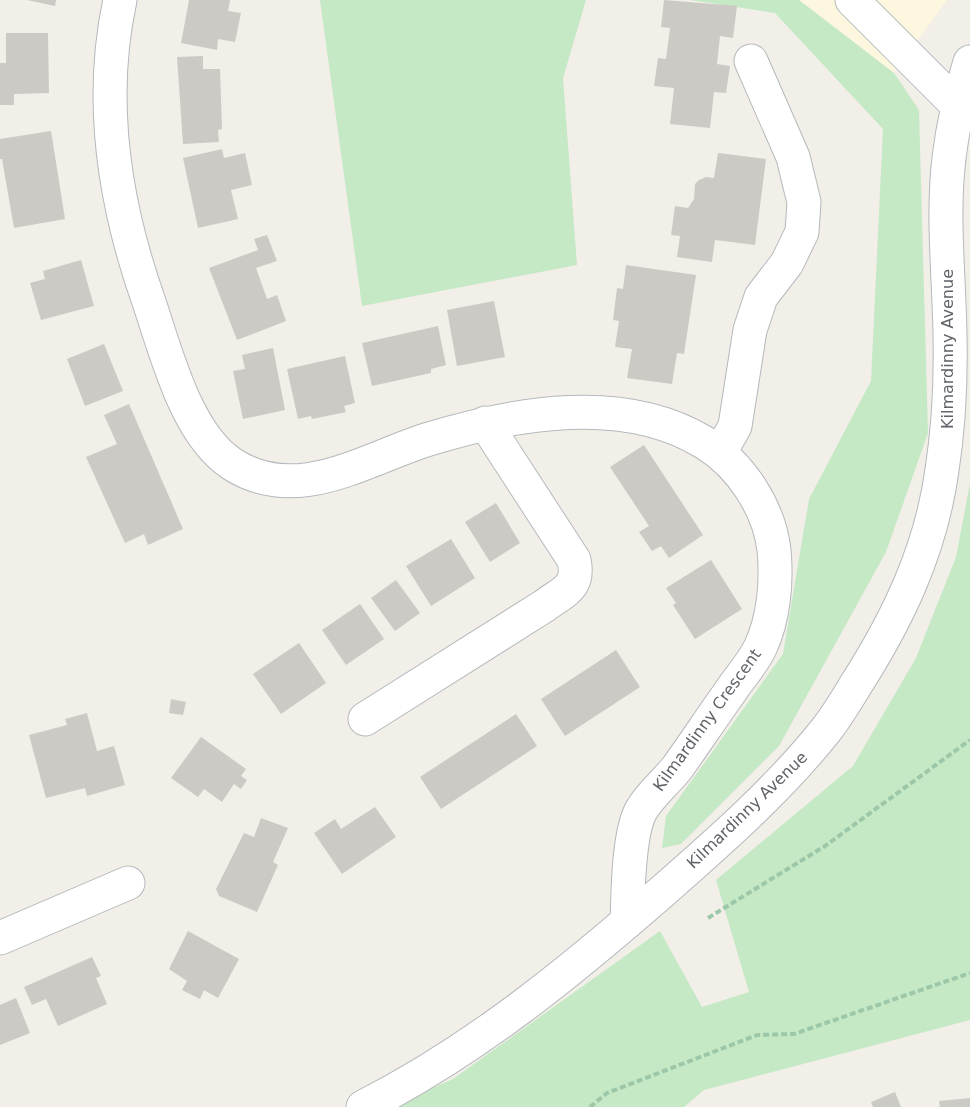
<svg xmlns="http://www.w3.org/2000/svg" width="970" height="1107" font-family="'DejaVu Sans',sans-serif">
<rect width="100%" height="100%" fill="#f1efe8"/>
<path fill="#fef7e0" d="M799,0H947L894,73Z"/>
<g fill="#c5e8c5">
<path d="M320,0H586L563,78L577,265L362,306Z"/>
<path d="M690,0H799L894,73L919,110L928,433L886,552L779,746L681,844L662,848L666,816L783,654L809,499L871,381L883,129L775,13Z"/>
<path d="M970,483V1020L704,1090L684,1107H388L453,1079L660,931L702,1007L749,992L716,880L853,766L916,658L956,557Z"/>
</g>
<g fill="#cccac5">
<path d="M27,0H56L55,6Z"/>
<path d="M189,0H230L228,11L241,13L235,42L218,39L217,50L181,43Z"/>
<path d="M664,0L737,6L733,38L720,36L717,64L730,66L726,93L714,92L710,128L670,124L674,88L654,86L658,58L666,59L670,28L661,27Z"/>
<path d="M6,33H48L49,93L14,94V105H0V63H6Z"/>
<path d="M203,56V69H220L222,129L218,130L219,142L183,144L177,57Z"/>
<path d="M51,131L65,219L14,228L2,159H0V139Z"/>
<path d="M222,149L224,158L245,153L252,185L231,190L238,219L198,228L183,158Z"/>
<path d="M718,153L766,159L755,245L715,240L712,262L677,257L680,236L671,235L675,206L688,208L694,199L695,184L699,180L706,177L714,178Z"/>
<path d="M267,235L277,261L256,268L267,299L277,295L286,321L237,340L209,268L258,250L254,239Z"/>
<path d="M81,260L94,306L41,320L30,283L45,279L43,271Z"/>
<path d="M626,265L696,275L684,354L677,353L672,384L627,378L632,349L615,347L619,321L613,320L617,288L623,289Z"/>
<path d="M494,301L505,357L457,366L447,310Z"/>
<path d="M438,326L446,365L431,369V373L372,386L362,343Z"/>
<path d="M104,344L123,391L85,406L67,359Z"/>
<path d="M273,348L285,410L243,419L233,371L245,369L242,355Z"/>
<path d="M345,356L355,403L344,406L346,412L312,419L311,416L298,419L287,369Z"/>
<path d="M129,404L183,529L148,545L144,534L125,543L86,457L117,444L104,415Z"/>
<path d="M644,445L703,535L669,558L661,546L652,551L639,532L649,526L610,467Z"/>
<path d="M496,503L520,543L490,562L465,522Z"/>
<path d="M451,539L475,578L431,606L406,566Z"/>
<path d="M711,560L742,609L695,639L673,605L676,603L666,588Z"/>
<path d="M396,580L420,613L395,631L371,598Z"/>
<path d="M360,604L384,639L346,665L322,630Z"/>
<path d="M299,643L326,683L281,714L253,674Z"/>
<path d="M616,650L640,687L565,736L541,699Z"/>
<path d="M171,699L186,702L183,715L169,713Z"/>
<path d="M87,713L97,751L114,746L125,785L87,796L85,788L46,798L29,735L67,725L65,719Z"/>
<path d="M516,714L537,746L441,809L420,777Z"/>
<path d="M201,737L246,769L241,776L247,780L241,789L234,784L222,802L204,789L198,797L171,778Z"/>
<path d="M375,807L396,837L342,874L314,833L335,819L341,829Z"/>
<path d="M261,818L288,828L273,862L278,865L257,912L219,896L216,889L244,833L254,837Z"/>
<path d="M188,931L239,959L218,998L204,990L200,999L182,990L187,981L169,969Z"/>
<path d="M92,957L101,976L96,978L107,1004L58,1026L46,999L32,1005L24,987Z"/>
<path d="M16,998L30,1033L0,1045V1005Z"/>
<path d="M895,1092L901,1107H873L871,1102Z"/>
<path d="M970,1098V1107H940L939,1101Z"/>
</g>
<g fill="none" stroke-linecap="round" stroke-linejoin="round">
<g stroke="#b5b8bc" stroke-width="35">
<g id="minor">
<path d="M120,0C98,101 115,206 149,302C166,352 186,434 232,464C297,506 365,459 429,439C515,413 624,393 705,443C741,465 769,508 774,550C777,581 774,619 760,648C753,663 739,678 730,692C712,717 695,743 677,768C666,782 651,794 642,809C628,831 628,895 627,922"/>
<path d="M852,0L957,105"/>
<path d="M720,453L735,426L750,330L761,297L787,263L802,232L804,202L793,157L751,61"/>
<path d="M365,719L544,606C564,591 580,588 574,560L485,423"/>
<path d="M0,938L128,883"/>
<path d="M363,1107C475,1050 570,972 664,890C721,840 779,789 826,730C837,716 846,701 855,686C898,619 931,550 942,470C949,425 951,380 950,334C949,275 942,216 949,158C953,125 960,94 970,62"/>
</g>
</g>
<g stroke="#9cc7a9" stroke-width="4" stroke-dasharray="6 3" stroke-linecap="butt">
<path d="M708,918L825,846L970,740"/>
<path d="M590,1107L607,1093L757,1035L794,1034L970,973"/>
</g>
<use href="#minor" stroke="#fff" stroke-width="33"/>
</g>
<g text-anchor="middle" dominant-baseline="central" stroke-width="5" stroke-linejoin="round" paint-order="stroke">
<g font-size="16" fill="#5f6368" stroke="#fff">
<text transform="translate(947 349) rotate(-90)">Kilmardinny Avenue</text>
<text transform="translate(707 720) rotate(-54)">Kilmardinny Crescent</text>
<text transform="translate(747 810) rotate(-44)">Kilmardinny Avenue</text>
</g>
</g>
</svg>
